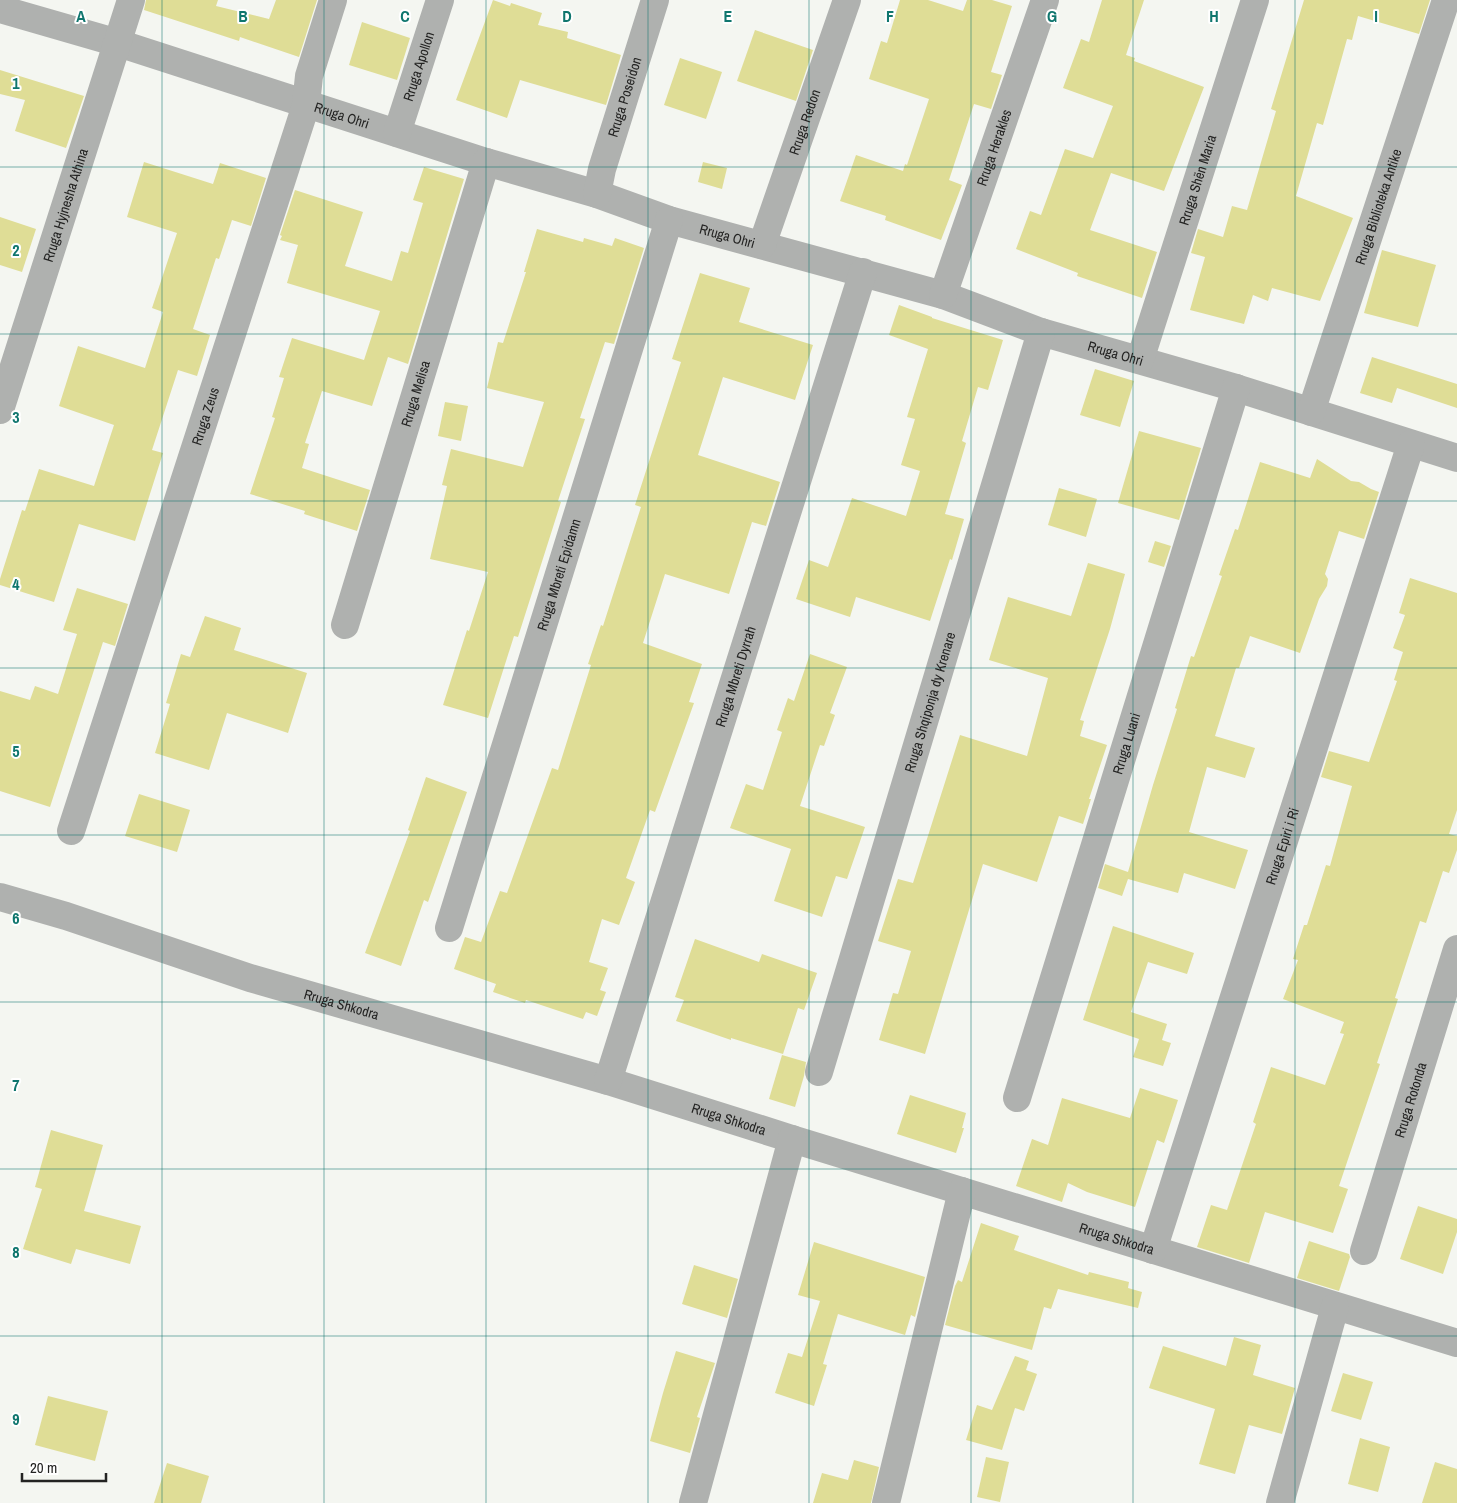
<svg xmlns="http://www.w3.org/2000/svg" width="1457" height="1503" font-family="'Archivo Narrow',sans-serif">
<rect width="100%" height="100%" fill="#f4f6f1"/>
<g fill="#dfdd96">
<path d="M146,0H218L216,6L269,19L276,0H317L299,57L240,37L239,41L144,10Z"/>
<path d="M493,0L510,6L511,3L542,13L538,25L568,32L567,38L621,55L606,105L520,80L507,118L456,100Z"/>
<path d="M900,0H928L963,11L967,0H992L1012,6L991,72L1002,75L991,109L974,104L949,180L962,185L941,240L885,220L886,216L840,201L856,155L903,171L905,164L907,165L929,99L869,79L881,41L887,43Z"/>
<path d="M1102,0H1144L1126,55L1135,58L1134,61L1204,87L1164,191L1111,173L1090,230L1157,252L1142,298L1077,276L1078,273L1016,249L1030,211L1041,215L1065,149L1093,158L1113,106L1063,88L1081,39L1089,42Z"/>
<path d="M1304,0H1430L1419,34L1358,16L1352,40L1347,39L1323,125L1317,123L1296,196L1353,218L1320,301L1272,288L1268,301L1253,295L1244,324L1190,310L1205,257L1191,253L1198,229L1223,237L1232,206L1247,210L1276,111L1271,109Z"/>
<path d="M362,22L410,38L397,80L349,65Z"/>
<path d="M755,30L813,50L796,101L737,81Z"/>
<path d="M680,58L722,72L706,119L664,105Z"/>
<path d="M0,70L84,96L66,148L15,131L25,100L0,94Z"/>
<path d="M144,162L213,184L220,163L266,178L251,226L232,220L219,259L216,258L193,329L210,335L197,376L178,370L152,450L163,453L135,541L79,524L54,602L0,585V579L22,510L25,511L39,469L94,486L114,425L59,406L78,346L145,368L163,312L152,308L177,233L127,217Z"/>
<path d="M703,162L727,168L722,189L698,182Z"/>
<path d="M424,167L464,179L408,364L388,357L372,406L322,391L305,443L309,444L302,468L370,490L357,531L304,514L305,511L250,494L275,418L272,417L284,378L279,377L292,338L364,360L380,311L287,283L298,245L280,240L282,236L280,235L295,190L363,212L345,266L392,281L401,251L408,253L423,203L413,200Z"/>
<path d="M0,217L36,229L22,272L0,265Z"/>
<path d="M537,229L583,242L584,238L612,246L615,238L644,248L614,344L605,342L580,418L585,419L558,501L561,502L518,637L514,636L488,718L443,705L467,630L469,631L488,572L430,559L447,486L442,485L451,449L523,467L544,402L487,388L498,342L503,343L526,272H524Z"/>
<path d="M1382,250L1436,265L1418,327L1364,313Z"/>
<path d="M700,273L750,288L739,322L813,345L795,400L723,377L698,455L780,482L766,526L752,522L729,594L665,574L643,643L702,664L689,702L694,703L655,812L650,810L626,878L635,882L619,925L602,919L589,962L608,968L600,990L606,992L597,1016L586,1012L583,1019L526,1000L525,1003L493,992L496,984L454,969L465,937L481,942L500,891L507,893L552,768L558,770L591,665L588,664L601,625L603,626L641,507L635,505L681,362L672,359Z"/>
<path d="M899,305L932,317V318L1003,340L988,390L978,387L962,441L966,443L945,514L964,519L952,560L950,559L930,621L856,597L850,617L796,599L809,560L828,567L852,498L906,516L920,471L901,465L915,419L907,417L928,349L889,335Z"/>
<path d="M1372,357L1457,384V408L1397,388L1392,403L1360,393Z"/>
<path d="M1095,369L1134,381L1120,427L1080,415Z"/>
<path d="M445,402L468,406L461,441L438,436Z"/>
<path d="M1139,431L1201,448L1179,520L1118,503Z"/>
<path d="M1317,459L1351,481L1359,482L1371,489L1379,492L1364,539L1339,531L1325,574L1328,579L1327,586L1319,599L1300,653L1250,636L1239,668H1236L1215,736L1255,748L1245,778L1207,767L1189,832L1248,850L1235,889L1184,873L1178,893L1128,879L1122,896L1098,888L1105,864L1128,872L1153,785L1177,709L1175,708L1191,656L1194,657L1222,576L1219,575L1235,529L1238,530L1260,462L1310,478Z"/>
<path d="M1059,488L1097,499L1086,537L1048,525Z"/>
<path d="M1155,541L1171,546L1164,567L1148,562Z"/>
<path d="M1088,563L1125,574L1110,629L1080,720L1084,721L1080,736L1107,745L1089,799H1091L1083,824L1059,816L1037,882L983,864L925,1054L879,1040L893,993L898,994L911,951L878,941L898,879L913,883L960,735L1027,756L1048,678L989,660L1008,597L1071,616Z"/>
<path d="M1410,578L1457,593V810L1449,834L1457,836V850L1449,873L1443,871L1426,923L1420,921L1395,998L1398,999L1377,1063L1380,1064L1339,1186L1348,1189L1333,1233L1265,1212L1249,1263L1197,1247L1211,1205L1227,1210L1256,1124L1253,1122L1271,1067L1325,1085L1344,1034L1340,1033L1344,1022L1283,999L1298,960L1293,959L1304,925H1307L1326,865L1330,866L1352,786L1321,777L1329,751L1369,762L1397,681L1394,680L1403,652L1393,648L1405,615L1399,613Z"/>
<path d="M77,588L128,604L115,646L103,642L50,807L0,791V691L30,700L35,686L58,694L77,634L63,630Z"/>
<path d="M205,616L241,628L234,650L307,673L288,733L227,713L209,770L155,753L170,704L166,703L181,654L190,657Z"/>
<path d="M810,654L847,667L830,713L835,715L824,746L820,745L800,806L865,827L847,879L836,876L822,917L774,901L791,849L730,828L746,784L763,790L782,732L777,730L788,698L794,701Z"/>
<path d="M426,777L467,792L428,902L424,900L401,966L365,953L410,831L408,830Z"/>
<path d="M139,794L190,810L177,852L125,836Z"/>
<path d="M1113,926L1194,953L1187,974L1148,962L1131,1012L1167,1024L1162,1040L1171,1043L1163,1066L1133,1057L1139,1039L1083,1020Z"/>
<path d="M695,939L759,962L762,954L817,973L804,1010L798,1008L783,1054L731,1038V1040L676,1021L684,1000L675,997Z"/>
<path d="M782,1055L806,1062L804,1076L795,1107L769,1099Z"/>
<path d="M1140,1088L1178,1100L1164,1143L1157,1140L1135,1207L1087,1192L1068,1183L1062,1202L1016,1186L1032,1139L1048,1145L1062,1098L1130,1118Z"/>
<path d="M910,1095L966,1113L962,1128H964L956,1153L897,1134Z"/>
<path d="M51,1130L103,1145L84,1211L141,1226L130,1264L76,1249L71,1264L23,1249L42,1189L35,1187Z"/>
<path d="M1418,1206L1457,1219V1232L1443,1274L1400,1259Z"/>
<path d="M981,1223L1019,1236L1014,1250L1088,1275L1089,1272L1129,1282L1128,1288L1142,1292L1138,1308L1058,1289L1051,1309L1044,1307L1032,1350L945,1325L955,1286L958,1280L962,1282Z"/>
<path d="M1309,1241L1349,1254L1350,1257L1339,1291L1297,1278Z"/>
<path d="M814,1242L925,1277L915,1317L911,1315L905,1335L838,1314L823,1364L827,1365L814,1406L775,1393L788,1353L802,1357L820,1301L798,1295Z"/>
<path d="M694,1265L738,1279L727,1318L682,1304Z"/>
<path d="M1234,1337L1261,1345L1253,1375L1295,1388L1282,1434L1249,1425L1235,1474L1199,1464L1215,1409L1149,1388L1163,1346L1226,1366Z"/>
<path d="M676,1351L715,1363L697,1417L700,1418L690,1453L650,1441L663,1393Z"/>
<path d="M1015,1356L1029,1361L1026,1370L1037,1374L1024,1411L1015,1408L1002,1450L966,1440L977,1405L992,1410Z"/>
<path d="M1343,1373L1373,1382L1361,1420L1331,1411Z"/>
<path d="M48,1396L108,1411L95,1461L35,1445Z"/>
<path d="M1360,1438L1390,1447L1378,1492L1348,1484Z"/>
<path d="M986,1457L1009,1462L1000,1502L977,1497Z"/>
<path d="M854,1460L879,1467L871,1503H813L822,1473L848,1480Z"/>
<path d="M1435,1462L1457,1469V1503H1422Z"/>
<path d="M167,1463L209,1476L201,1503H154Z"/>
</g>
<g fill="none" stroke-linecap="round" stroke-linejoin="round">
<g stroke="#afb1af" stroke-width="28">
<path id="s1" d="M0,9L118,43L486,162L597,194L669,220L943,295L1041,332L1236,388L1457,458"/>
<path id="s2" d="M397,133L440,0"/>
<path id="s3" d="M597,194L602,169L655,0"/>
<path id="s4" d="M762,245L847,0"/>
<path id="s5" d="M943,295L1045,0"/>
<path id="s6" d="M1140,360L1255,0"/>
<path id="s7" d="M0,410L131,0"/>
<path id="s8" d="M1311,412L1446,0"/>
<path id="s9" d="M345,625L486,162"/>
<path id="s10" d="M71,831L306,105L309,76L333,0"/>
<path id="s11" d="M0,897L66,916L250,978L608,1081L792,1139L1457,1343"/>
<path id="s12" d="M449,928L669,220"/>
<path id="s13" d="M819,1072L1041,332"/>
<path id="s14" d="M608,1081L863,272"/>
<path id="s15" d="M1017,1098L1236,388"/>
<path id="s16" d="M1153,1250L1411,444"/>
<path id="s17" d="M1364,1251L1457,949"/>
<path d="M693,1503L792,1139"/>
<path d="M886,1503L962,1191"/>
<path d="M1280,1503L1335,1307"/>
</g>
</g>
<path fill="none" stroke="#0f766e" stroke-width="1" stroke-opacity="0.55" d="M162,0V1503M324,0V1503M486,0V1503M648,0V1503M809,0V1503M971,0V1503M1133,0V1503M1295,0V1503M0,167H1457M0,334H1457M0,501H1457M0,668H1457M0,835H1457M0,1002H1457M0,1169H1457M0,1336H1457"/>
<g text-anchor="middle" dominant-baseline="central" stroke-width="4" stroke-linejoin="round" paint-order="stroke">
<g font-size="14" fill="#232322" stroke="#fff">
<text stroke="none"><textPath href="#s2" startOffset="70">Rruga Apollon</textPath></text>
<text stroke="none"><textPath href="#s3" startOffset="101">Rruga Poseidon</textPath></text>
<text stroke="none"><textPath href="#s1" startOffset="358">Rruga Ohri</textPath></text>
<text stroke="none"><textPath href="#s4" startOffset="130">Rruga Redon</textPath></text>
<text stroke="none"><textPath href="#s5" startOffset="156">Rruga Herakles</textPath></text>
<text stroke="none"><textPath href="#s6" startOffset="189">Rruga Shën Maria</textPath></text>
<text stroke="none"><textPath href="#s7" startOffset="215">Rruga Hyjnesha Athina</textPath></text>
<text stroke="none"><textPath href="#s8" startOffset="216">Rruga Biblioteka Antike</textPath></text>
<text stroke="none"><textPath href="#s1" startOffset="762">Rruga Ohri</textPath></text>
<text stroke="none"><textPath href="#s1" startOffset="1168">Rruga Ohri</textPath></text>
<text stroke="none"><textPath href="#s9" startOffset="242">Rruga Melisa</textPath></text>
<text stroke="none"><textPath href="#s10" startOffset="436">Rruga Zeus</textPath></text>
<text stroke="none"><textPath href="#s12" startOffset="370">Rruga Mbreti Epidamn</textPath></text>
<text stroke="none"><textPath href="#s14" startOffset="424">Rruga Mbreti Dyrrah</textPath></text>
<text stroke="none"><textPath href="#s13" startOffset="386">Rruga Shqiponja dy Krenare</textPath></text>
<text stroke="none"><textPath href="#s15" startOffset="371">Rruga Luani</textPath></text>
<text stroke="none"><textPath href="#s16" startOffset="424">Rruga Epiri i Ri</textPath></text>
<text stroke="none"><textPath href="#s11" startOffset="358">Rruga Shkodra</textPath></text>
<text stroke="none"><textPath href="#s17" startOffset="158">Rruga Rotonda</textPath></text>
<text stroke="none"><textPath href="#s11" startOffset="762">Rruga Shkodra</textPath></text>
<text stroke="none"><textPath href="#s11" startOffset="1168">Rruga Shkodra</textPath></text>
</g>
</g>
<g font-size="16" text-anchor="middle" font-weight="bold" fill="#0f766e" stroke="#fff" stroke-width="4" stroke-linejoin="round" paint-order="stroke">
<text x="81" y="22">A</text>
<text x="243" y="22">B</text>
<text x="405" y="22">C</text>
<text x="567" y="22">D</text>
<text x="728" y="22">E</text>
<text x="890" y="22">F</text>
<text x="1052" y="22">G</text>
<text x="1214" y="22">H</text>
<text x="1376" y="22">I</text>
<text x="16" y="89">1</text>
<text x="16" y="256">2</text>
<text x="16" y="423">3</text>
<text x="16" y="590">4</text>
<text x="16" y="757">5</text>
<text x="16" y="924">6</text>
<text x="16" y="1091">7</text>
<text x="16" y="1258">8</text>
<text x="16" y="1425">9</text>
</g>
<path d="M22 1473v8h84v-8" fill="none" stroke="#232322" stroke-width="2.5"/>
<text x="30" y="1473" font-size="15" fill="#232322" stroke="#ffffff" stroke-width="4" paint-order="stroke">20 m</text>
</svg>
